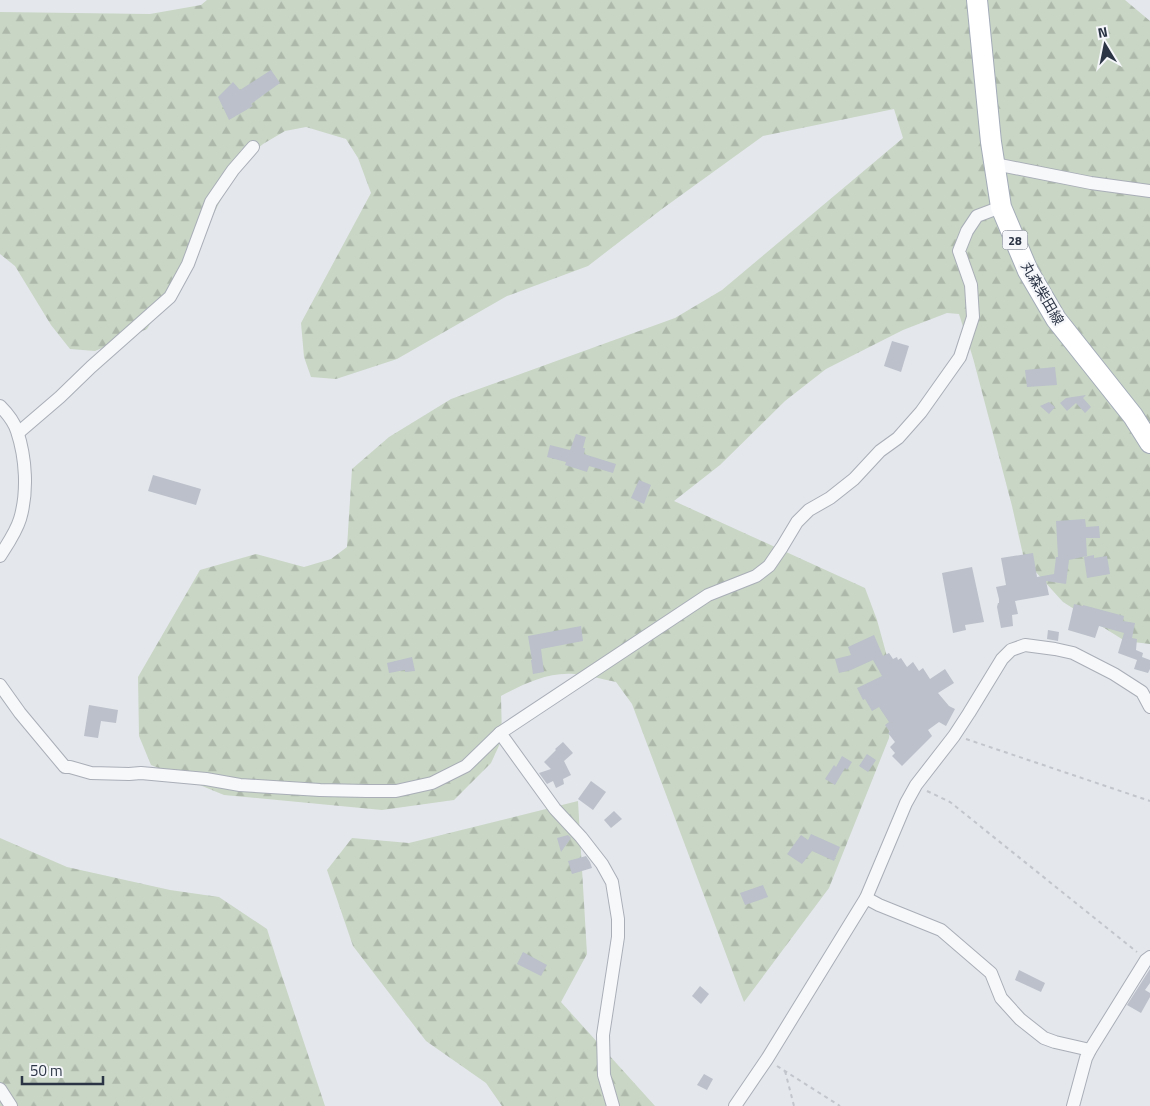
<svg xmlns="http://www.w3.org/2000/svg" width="1150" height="1106" font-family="'Titillium Web','Noto Sans JP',sans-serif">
<defs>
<pattern id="forest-firs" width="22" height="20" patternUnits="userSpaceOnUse" patternTransform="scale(1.25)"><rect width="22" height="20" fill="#c9d6c5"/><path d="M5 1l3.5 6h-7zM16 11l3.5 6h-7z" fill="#adb8ab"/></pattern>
</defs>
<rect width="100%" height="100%" fill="#e4e7ec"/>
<g fill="url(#forest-firs)">
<path d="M207,0H1125L1150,21V644L1125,641L1063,602L1024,559L1012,506L973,358L959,314L947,313L903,330L826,369L785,401L720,465L674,501L865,588L877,620L894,682L889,738L829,888L744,1002L632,704L616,682C602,679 588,675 574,674C547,672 524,684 501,696L502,739L491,763L454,800L382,810L224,795L151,765L139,736L138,677L200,570L256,554L304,567L331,559L347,547L352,469L389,437L451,399L675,318L722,290L903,138L894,109L763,136L662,209L588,266L507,296L397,359L336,379L311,377L304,357L301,323L371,193L358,158L346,139L306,127L285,131L263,144L239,164L211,219L147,329L95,351L70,349L51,325L15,266L0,254V12L150,14L201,5Z"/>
<path d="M578,801L587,954L561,1002L655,1106H502L486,1083L426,1041L353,946L327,870L352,838L409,843Z"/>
<path d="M0,838L67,867L170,890L219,897L267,929L279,967L325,1106H0Z"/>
</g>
<g fill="#bbc0ca">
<path d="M271,70L280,83L251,104L253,106L229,120L218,97L233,82L240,90Z"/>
<path d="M892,341L909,346L901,372L884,366Z"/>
<path d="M1055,367L1057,385L1027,387L1025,370Z"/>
<path d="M1086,395L1083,398L1091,407L1085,413L1076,403L1067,411L1060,403L1066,398Z"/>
<path d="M1049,402L1055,407L1049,414L1040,406Z"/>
<path d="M576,434L586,437L583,448H585L584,454L616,464L613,473L589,466L587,472L565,465L566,462L547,457L550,445L570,450Z"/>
<path d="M153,475L201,489L196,505L148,491Z"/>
<path d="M639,480L651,485L644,504L631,498Z"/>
<path d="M1085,519L1086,527L1099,526L1100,538H1086L1087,556L1069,560L1066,584L1046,581L1049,595L1015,601L1018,614L1012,615L1013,626L1001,628L997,607L998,603H999V599L996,587L1006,585L1001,558L1033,553L1037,577L1054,574L1056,557H1058L1056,521Z"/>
<path d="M1094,555V558L1107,556L1110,574L1087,578L1084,557Z"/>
<path d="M972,567L984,622L965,625L966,630L953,633L942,573Z"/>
<path d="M1074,604L1083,606V605L1124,616L1123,621L1135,623L1132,638L1137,639L1136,650L1143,653L1142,657L1150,660V669L1148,673L1134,669L1137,660L1118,653L1124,633L1099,626L1095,638L1068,630Z"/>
<path d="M581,626L583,641L541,649L544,672L533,674L531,660H532L528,636Z"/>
<path d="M1048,630L1059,632L1058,641L1047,639Z"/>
<path d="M874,635L883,656L889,653L893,659L897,657L898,660L901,658L907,667L913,662L919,671L923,668L930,679L945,669L954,683L938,693L949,706L955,709L946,726L939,722L928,730L932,736L902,766L892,756L895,753L890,747L895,742L888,733L890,732L885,725L889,722L879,707L872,711L865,699L863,700L857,688L882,676L873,660L851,670L839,673L835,659L851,655L848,647Z"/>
<path d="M412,657L415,671L405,672V670L389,673L387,663Z"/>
<path d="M89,705L118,710L116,723L101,721L98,738L84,736Z"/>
<path d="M563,742L573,753L564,761L571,775L563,779L564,784L556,788L553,781L547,784L539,773L551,769L544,762L556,750L555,749Z"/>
<path d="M867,754L876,760L868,772L859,766Z"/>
<path d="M842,756L852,762L847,770L845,768L835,785L825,779L834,765L836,767Z"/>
<path d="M591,781L606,792L593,810L578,799Z"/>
<path d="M614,811L622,819L611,828L604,820Z"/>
<path d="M811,834L840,847L834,861L812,851L802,864L787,854L801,835L808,840Z"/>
<path d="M568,835L571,838L561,852L557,838Z"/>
<path d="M586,856L590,862L592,868L572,874L568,861Z"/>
<path d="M763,885L768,897L745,905L740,893Z"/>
<path d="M523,952L547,965L541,976L517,964Z"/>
<path d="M1150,969V983L1145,990L1150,993V997L1141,1013L1127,1005Z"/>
<path d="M1019,970L1045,983L1041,992L1015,980Z"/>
<path d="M700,986L709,994L701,1004L692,996Z"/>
<path d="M704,1074L713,1079L707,1090L697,1085Z"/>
</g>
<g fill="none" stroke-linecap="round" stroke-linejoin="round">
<g stroke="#a9aeb7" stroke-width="14">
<g id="street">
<path d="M995,164L1091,183L1150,191"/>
<path d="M0,406C7,413 14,422 17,431C26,458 28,492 20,519C16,532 7,545 0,556"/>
<path d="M18,433L60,397L91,367L170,297L188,264L211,202L233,170L253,147"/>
<path d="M0,685L20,713L65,767H70L91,773L129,774L141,773L206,779L240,785L320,790L367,791H396L432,783L466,766L500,733L708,595L756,576L769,566L782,547L797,522L809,510L830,498L854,479L880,451L898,438L921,412L960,357L973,317L971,285L959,251L967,231L977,216L1001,207"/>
<path d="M500,733L555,809L581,837L602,864L612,882L618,919V937L603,1035L604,1075L613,1106"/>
<path d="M866,898L879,905L941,930L991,973L1001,998L1020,1019L1044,1038L1055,1042L1090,1050"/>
<path d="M0,1089L11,1106"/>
<path d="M735,1106L767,1059L866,898L906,803L916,785L954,736L969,713L1002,659L1011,650L1025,645L1055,649L1073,653L1114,674L1142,692L1150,707"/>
<path d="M1073,1106L1086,1058L1090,1050L1146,960L1150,957"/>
</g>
</g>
<g stroke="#a3abb8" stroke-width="22">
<path id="primary" d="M977,0L991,142L1001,207L1028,271L1056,319L1133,416L1150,443"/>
</g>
<g stroke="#c2c5cb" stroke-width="2" stroke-dasharray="4 4" stroke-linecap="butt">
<path d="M966,739L1150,801"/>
<path d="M927,791L950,802L1137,952"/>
<path d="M777,1066L840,1106"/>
<path d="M785,1071L794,1106"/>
</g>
<use href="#street" stroke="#f7f8fa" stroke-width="12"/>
<use href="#primary" stroke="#fff" stroke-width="20"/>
</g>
<g text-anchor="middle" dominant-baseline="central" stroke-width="4.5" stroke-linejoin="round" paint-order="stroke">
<rect fill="#f4f6f9" stroke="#676e7b" stroke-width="1" x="1002.5" y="230.5" width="25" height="19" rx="4"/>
<g font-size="12" font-weight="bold" fill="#2b3445">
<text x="1015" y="240">28</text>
</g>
<g font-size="14" fill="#2b3445" stroke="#f4f6f9">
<text transform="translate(1043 293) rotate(60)">丸森柴田線</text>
</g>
</g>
<g transform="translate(1105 45) rotate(350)" stroke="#f4f6f9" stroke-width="4" paint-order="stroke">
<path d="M0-4L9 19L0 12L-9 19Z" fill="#2b3445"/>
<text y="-8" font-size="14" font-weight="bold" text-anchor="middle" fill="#2b3445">N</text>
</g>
<path d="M22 1076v8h81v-8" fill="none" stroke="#2b3445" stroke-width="2.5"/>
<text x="30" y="1076" font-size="15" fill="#2b3445" stroke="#f4f6f9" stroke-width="4" paint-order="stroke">50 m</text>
</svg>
